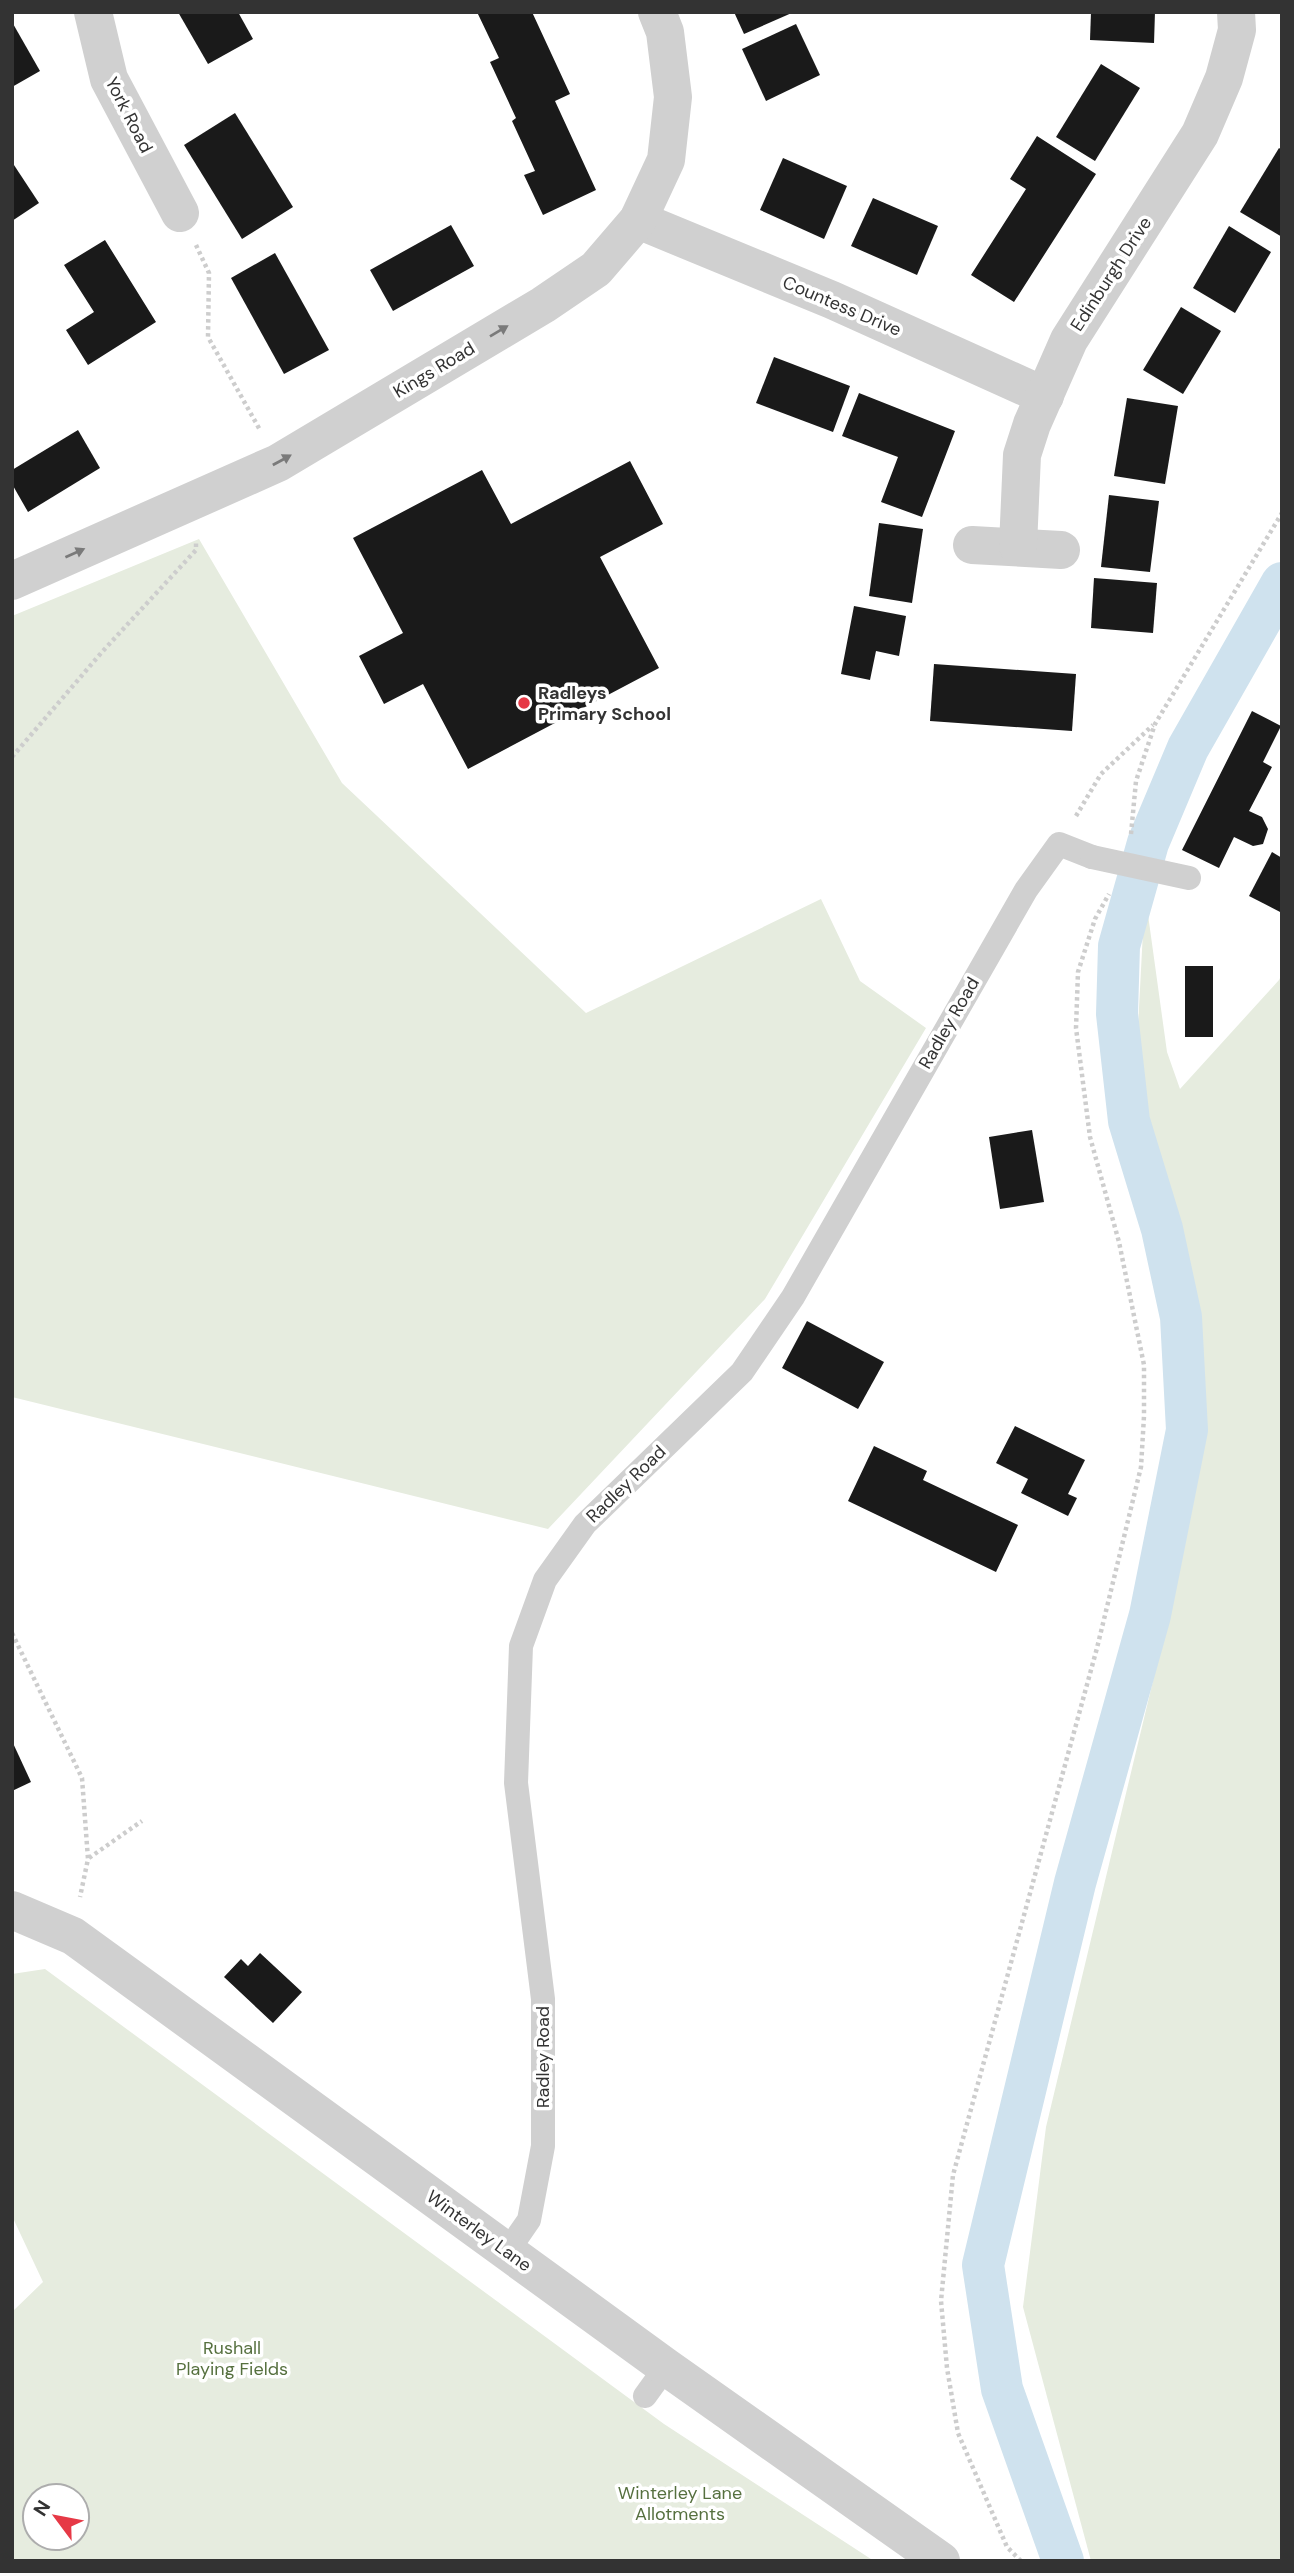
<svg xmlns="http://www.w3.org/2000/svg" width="1294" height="2573" font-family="'DM Sans',sans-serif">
<rect width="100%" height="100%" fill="#fff"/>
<g fill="#e6ecdf" fill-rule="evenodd">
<path d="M199,539L342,783L586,1013L821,899L860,981L926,1028L765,1299L548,1529L12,1397V616Z"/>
<path d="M1145,893L1167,1052L1180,1089L1279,980L1282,974V2561H1091L1023,2307L1046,2127L1181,1564L1201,1422L1199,1324L1134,1104Z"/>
<path d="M45,1969L664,2424L874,2561H12V2312L43,2282L12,2216V1974ZM35,2496H77V2538H35Z"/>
</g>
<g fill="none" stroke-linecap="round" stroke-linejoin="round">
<path stroke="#cfe2ee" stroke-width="42" d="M1063,2561L1002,2389L983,2265L1075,1883L1150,1615L1187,1430L1181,1317L1162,1229L1129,1121L1117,1014L1119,946L1148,843L1188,748L1282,583"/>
</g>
<g fill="#1a1a1a">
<path d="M178,12H238L253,39L208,64Z"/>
<path d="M477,12H532L570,94L555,101L596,190L543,215L524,175L535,171L512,121L516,118L490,62L499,58Z"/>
<path d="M734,12H794L744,34Z"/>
<path d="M1091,12H1155L1154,43L1090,40Z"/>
<path d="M12,22L40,71L12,87Z"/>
<path d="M796,24L820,75L766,101L742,49Z"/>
<path d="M1101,64L1140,88L1095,161L1056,137Z"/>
<path d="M235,113L293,207L242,239L184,145Z"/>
<path d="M1037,136L1096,174L1014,302L971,275L1026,189L1010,179Z"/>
<path d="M1279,148L1282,150V237L1240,212Z"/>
<path d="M783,158L847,186L824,239L760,210Z"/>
<path d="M12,162L39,203L12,221Z"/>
<path d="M873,198L938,226L917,275L851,246Z"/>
<path d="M451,225L474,266L393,311L370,270Z"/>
<path d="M1229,226L1271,252L1235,313L1193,288Z"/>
<path d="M105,240L156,322L88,365L66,330L94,312L64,265Z"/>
<path d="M275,253L329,350L284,374L231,278Z"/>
<path d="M1181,307L1221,331L1183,394L1143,370Z"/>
<path d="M774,357L850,386L833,432L756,403Z"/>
<path d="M859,393L955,431L922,517L881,502L898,457L842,436Z"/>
<path d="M1127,398L1178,406L1165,484L1114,476Z"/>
<path d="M78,430L100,468L28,512L12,484V470Z"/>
<path d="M630,461L663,524L600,557L659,668L468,769L423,684L384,704L359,656L403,633L353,538L482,470L511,524Z"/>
<path d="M1109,495L1159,501L1150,572L1101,567Z"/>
<path d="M879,523L923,529L912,603L869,596Z"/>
<path d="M1094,578L1157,583L1153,633L1091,628Z"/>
<path d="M854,606L906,616L899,656L876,651L870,680L841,674Z"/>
<path d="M934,664L1076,674L1072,731L930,721Z"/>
<path d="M1252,711L1281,726L1263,762L1272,767L1249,811L1262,817L1268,829L1263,844L1253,846L1234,837L1219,868L1182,850Z"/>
<path d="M1272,852L1282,858V913L1249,896Z"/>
<rect x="1185" y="966" width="28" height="71"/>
<path d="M1032,1130L1044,1202L1000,1209L989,1137Z"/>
<path d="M807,1321L884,1362L858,1409L782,1368Z"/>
<path d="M1015,1426L1085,1460L1068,1494L1077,1498L1068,1516L1021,1493L1028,1479L996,1463Z"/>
<path d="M874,1446L927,1471L923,1480L1018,1525L996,1572L848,1501Z"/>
<path d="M12,1741L31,1782L12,1791Z"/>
<path d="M260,1953L302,1992L273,2023L224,1977L241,1959L248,1966Z"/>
</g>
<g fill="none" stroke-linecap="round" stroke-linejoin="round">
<g stroke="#cdcdcd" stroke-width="4.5" stroke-dasharray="3.5 3.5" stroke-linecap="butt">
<path d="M196,245L209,273L208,337L260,430"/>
<path d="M12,757L102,652L196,550V541"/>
<path d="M1076,816L1101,774L1153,725"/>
<path d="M1131,834L1136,781L1155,724L1282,513"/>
<path d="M12,1633L82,1778L88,1859L80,1897"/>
<path d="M89,1858L142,1821"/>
<path d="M1021,2561L1007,2547L958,2433L947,2368L941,2301L953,2175L1097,1648L1141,1467L1144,1416V1365L1119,1242L1090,1137L1076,1028L1078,972L1095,919L1109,894"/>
</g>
<g stroke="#d0d0d0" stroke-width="24">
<path d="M507,2252L529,2220L543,2146V1999L516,1783L521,1646L545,1580L585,1524L742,1372L793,1297L1026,890L1059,844L1092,857"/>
<path d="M645,2396L666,2367"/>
</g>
<g stroke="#d0d0d0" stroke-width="38">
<path d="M93,12L109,79L180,213"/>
<path d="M638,220L832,300L1045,396"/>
<path d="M972,545L1061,550"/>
<path d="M1018,546L1022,455L1032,424L1069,340L1200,134L1224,78L1237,30L1236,12"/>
<path d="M12,581L278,463L543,305L596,269L638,220L666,160L673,97L665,32L657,12"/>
<path d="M12,1910L73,1936L666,2367L941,2561"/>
</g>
<path stroke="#d0d0d0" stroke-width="24" d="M1092,857L1189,878"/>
</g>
<defs><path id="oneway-solid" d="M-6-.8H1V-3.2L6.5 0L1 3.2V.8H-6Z" transform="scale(1.75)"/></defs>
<g fill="#7a7a7a">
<use href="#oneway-solid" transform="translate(499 331) rotate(-31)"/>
<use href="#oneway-solid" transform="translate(282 460) rotate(-29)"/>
<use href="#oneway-solid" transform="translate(75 553) rotate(-24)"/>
</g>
<circle fill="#e63946" stroke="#fff" stroke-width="2.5" cx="524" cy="703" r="7"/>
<g text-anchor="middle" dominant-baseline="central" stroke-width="7" stroke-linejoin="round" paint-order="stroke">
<g font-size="18" fill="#333" stroke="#fff">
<text transform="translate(129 115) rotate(63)">York Road</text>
<text transform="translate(1111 274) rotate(-57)">Edinburgh Drive</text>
<text transform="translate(842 306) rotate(23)">Countess Drive</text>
<text transform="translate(434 370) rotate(-31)">Kings Road</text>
<text transform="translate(949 1023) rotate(-60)">Radley Road</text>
<text transform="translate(626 1484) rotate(-44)">Radley Road</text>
<text transform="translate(543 2057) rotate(-90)">Radley Road</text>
<text transform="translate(479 2231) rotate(36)">Winterley Lane</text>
</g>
<g font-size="18" font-weight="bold" fill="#333" stroke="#fff" text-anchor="start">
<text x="538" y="693">Radleys<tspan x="538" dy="21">Primary School</tspan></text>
</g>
<g font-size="18" fill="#56703f" stroke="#fff">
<text x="232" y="2348">Rushall<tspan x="232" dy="21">Playing Fields</tspan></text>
<text x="680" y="2493">Winterley Lane<tspan x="680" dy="21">Allotments</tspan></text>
</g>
</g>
<rect width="1294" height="2573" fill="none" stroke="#333333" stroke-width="28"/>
<g transform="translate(56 2517) rotate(302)"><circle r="33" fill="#ffffff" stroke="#adadad" stroke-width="2"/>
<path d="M0-5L12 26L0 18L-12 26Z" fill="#e63946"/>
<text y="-10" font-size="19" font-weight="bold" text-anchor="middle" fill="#333333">N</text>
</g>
</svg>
